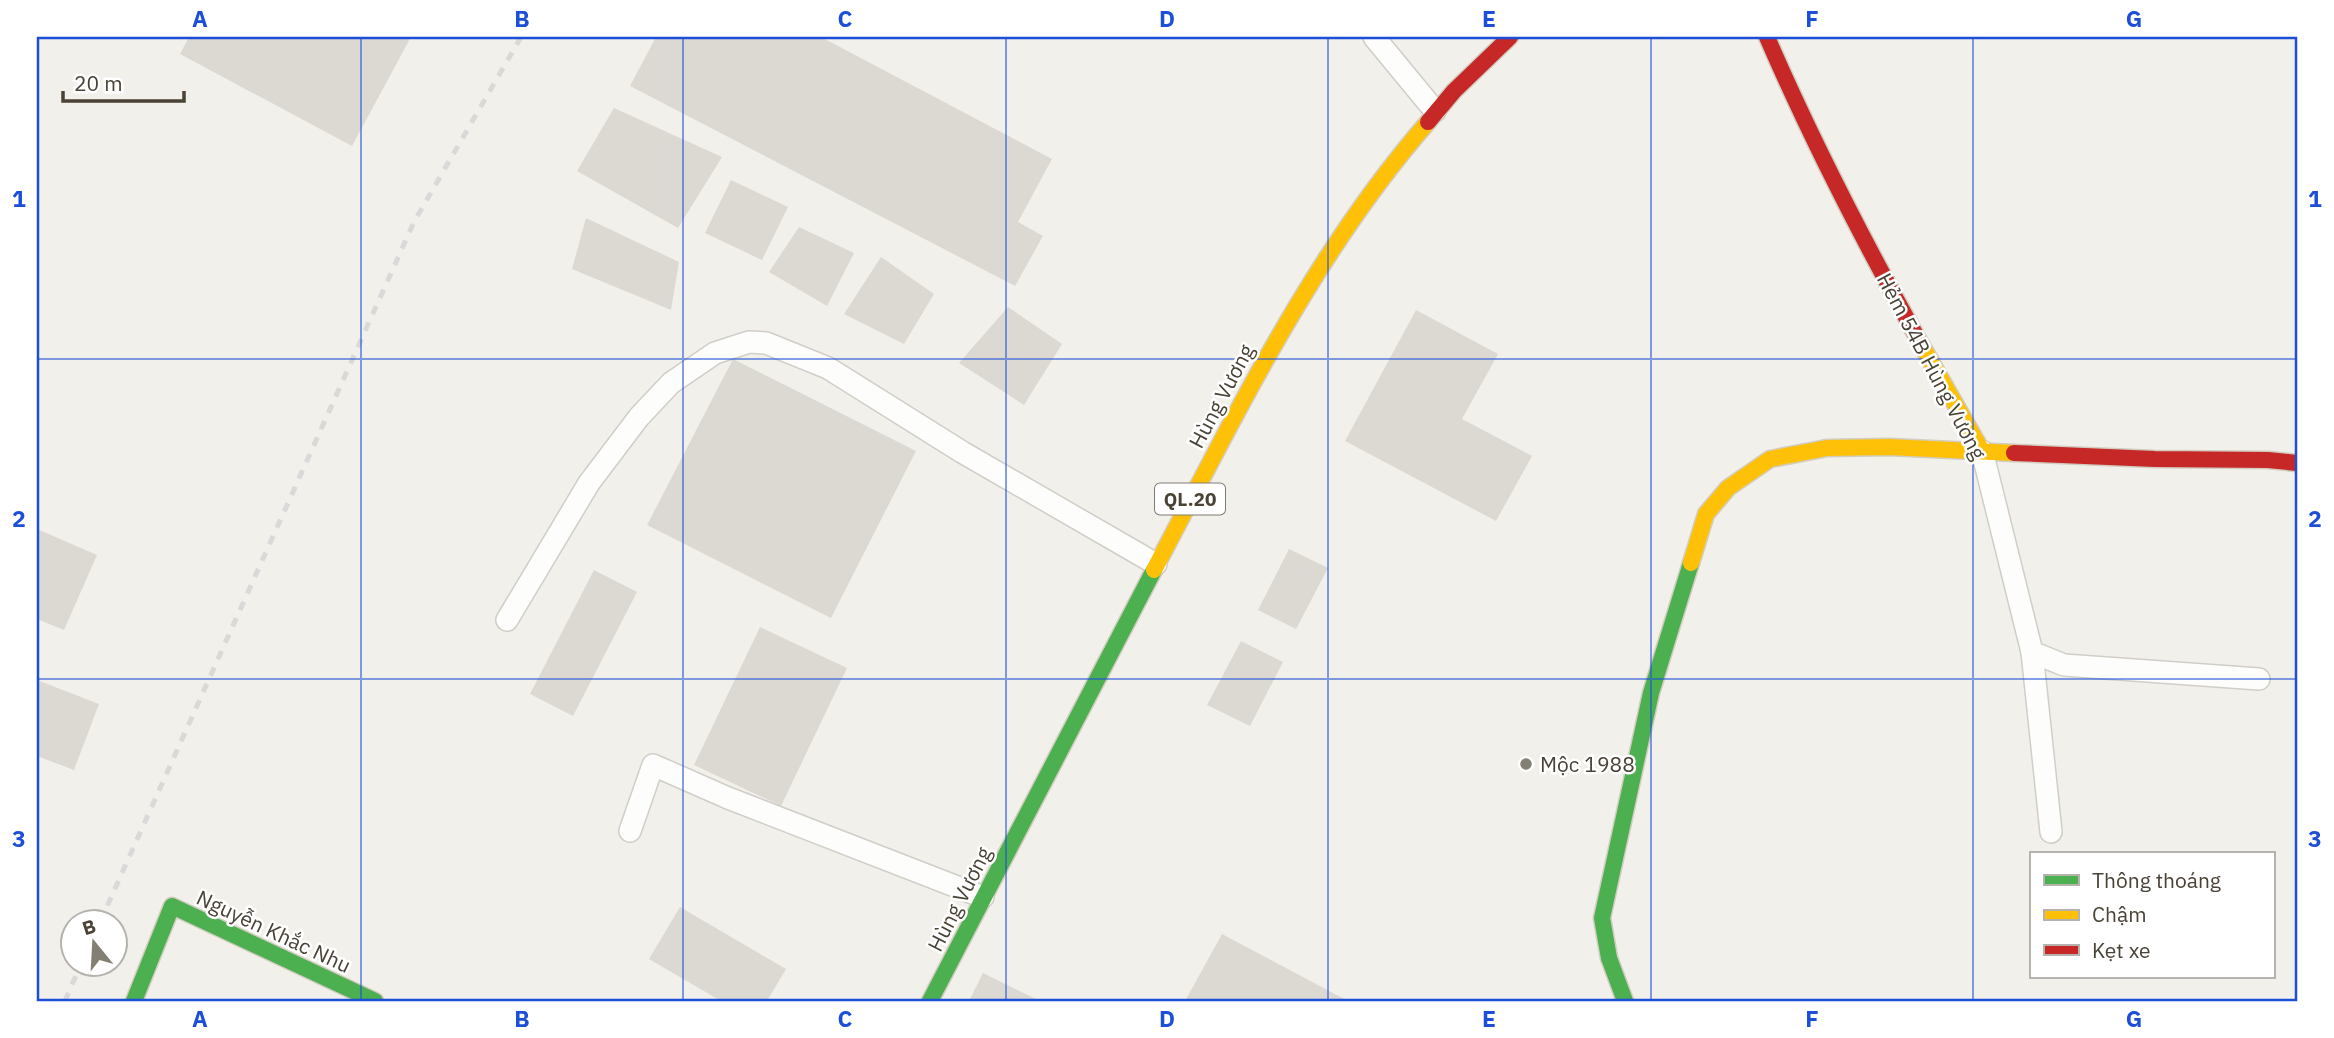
<svg xmlns="http://www.w3.org/2000/svg" width="2334" height="1038" font-family="'IBM Plex Sans',sans-serif">
<rect width="100%" height="100%" fill="#f2f0ea"/>
<g fill="#dcd9d2">
<path d="M189,37H411L352,146L180,54Z"/>
<path d="M656,37H821L1052,159L1018,222L1043,236L1015,286L630,86Z"/>
<path d="M614,108L722,157L678,228L577,171Z"/>
<path d="M731,180L788,207L762,260L705,233Z"/>
<path d="M586,218L679,262L671,310L572,269Z"/>
<path d="M799,227L854,253L827,306L769,272Z"/>
<path d="M881,257L934,294L904,344L844,314Z"/>
<path d="M1008,307L1062,344L1024,405L959,363Z"/>
<path d="M1416,310L1498,354L1462,419L1532,456L1496,521L1345,441Z"/>
<path d="M733,359L916,451L831,618L647,525Z"/>
<path d="M37,529L97,555L64,630L37,619Z"/>
<path d="M1289,549L1328,568L1296,629L1258,610Z"/>
<path d="M594,570L637,592L573,716L530,694Z"/>
<path d="M760,627L847,668L781,806L694,765Z"/>
<path d="M1241,641L1283,662L1250,726L1207,705Z"/>
<path d="M37,680L99,704L74,770L37,756Z"/>
<path d="M680,907L786,969L767,1001H721L649,959Z"/>
<path d="M1222,934L1348,1001H1185Z"/>
<path d="M983,973L1040,1001H969Z"/>
</g>
<g fill="none" stroke-linecap="round" stroke-linejoin="round">
<g stroke="#d0cec7" stroke-width="24">
<g id="lane">
<path d="M1374,37L1435,111"/>
<path d="M1982,451L2032,652L2064,665L2259,679"/>
<path d="M507,620L589,483L639,417L671,383L715,353L749,342L766,343L828,368L962,452L1156,564"/>
<path d="M2032,652L2051,832"/>
<path d="M630,831L653,765L728,798L983,897"/>
</g>
</g>
<g stroke="#d2cdc0" stroke-width="19">
<g id="fast">
<path d="M134,1001L172,906L375,1001"/>
<path d="M930,1001L1154,570"/>
<path d="M1625,1001L1609,958L1602,918L1651,693L1691,563"/>
</g>
</g>
<g stroke="#d2cdc0" stroke-width="19">
<g id="slow">
<path d="M1918,339L1982,451"/>
<path d="M1691,563L1706,514L1728,488L1770,459L1827,448L1889,447L2014,453"/>
<path d="M1154,570C1236,415 1312,255 1428,122"/>
</g>
</g>
<g stroke="#d2cdc0" stroke-width="19">
<g id="jam">
<path d="M1767,37C1812,141 1863,240 1918,339"/>
<path d="M1428,122L1454,91L1510,37"/>
<path d="M2014,453L2155,459L2268,460L2297,463"/>
</g>
</g>
<use href="#lane" stroke="#fdfdfc" stroke-width="21"/>
<use href="#fast" stroke="#4caf50" stroke-width="16"/>
<use href="#slow" stroke="#ffc107" stroke-width="16"/>
<use href="#jam" stroke="#c62828" stroke-width="16"/>
<g stroke="#d9d9d8" stroke-width="5" stroke-dasharray="9 9" stroke-linecap="butt">
<path d="M100,922L414,222L521,37"/>
<path d="M65,1001L81,964"/>
</g>
</g>
<path fill="none" stroke="#1d4ed8" stroke-width="2" stroke-opacity="0.55" d="M361,37V1001M683,37V1001M1006,37V1001M1328,37V1001M1651,37V1001M1973,37V1001M37,359H2297M37,679H2297"/>
<circle fill="#847f74" stroke="#fff" stroke-width="2.5" cx="1526" cy="764" r="7"/>
<g text-anchor="middle" dominant-baseline="central" stroke-width="5" stroke-linejoin="round" paint-order="stroke">
<rect fill="#fff" stroke="#807b72" stroke-width="2" x="1155" y="483.5" width="70" height="31" rx="5"/>
<g font-size="19" font-weight="bold" fill="#494235">
<text x="1190" y="499">QL.20</text>
</g>
<g font-size="21" fill="#494235" stroke="#fff">
<text transform="translate(1932 366) rotate(62)">Hẻm 54B Hùng Vương</text>
<text transform="translate(1221 396) rotate(-62)">Hùng Vương</text>
<text transform="translate(959 899) rotate(-63)">Hùng Vương</text>
<text transform="translate(274 931) rotate(25)">Nguyễn Khắc Nhu</text>
</g>
<g font-size="21" fill="#494235" stroke="#fff" text-anchor="start">
<text x="1540" y="764">Mộc 1988</text>
</g>
</g>
<rect width="2334" height="1038" fill="none" stroke="#ffffff" stroke-width="77"/>
<rect x="2030" y="852" width="245" height="126" fill="#ffffff" stroke="#b6b3ae" stroke-width="2"/>
<rect x="2044" y="875" width="35" height="10" fill="#4caf50" stroke="#b6b3ae" stroke-width="2"/>
<text x="2092" y="888" font-size="21" fill="#494235">Thông thoáng</text>
<rect x="2044" y="910" width="35" height="10" fill="#ffc107" stroke="#b6b3ae" stroke-width="2"/>
<text x="2092" y="922" font-size="21" fill="#494235">Chậm</text>
<rect x="2044" y="945" width="35" height="10" fill="#c62828" stroke="#b6b3ae" stroke-width="2"/>
<text x="2092" y="958" font-size="21" fill="#494235">Kẹt xe</text>
<g transform="translate(94 943) rotate(342)"><circle r="33" fill="#ffffff" stroke="#b6b3ae" stroke-width="2"/>
<path d="M0-5L12 26L0 18L-12 26Z" fill="#847f74"/>
<text y="-10" font-size="19" font-weight="bold" text-anchor="middle" fill="#494235">B</text>
</g>
<path d="M63 91v10h121v-10" fill="none" stroke="#494235" stroke-width="3.5"/>
<text x="74" y="91" font-size="21" fill="#494235" stroke="#ffffff" stroke-width="5" paint-order="stroke">20 m</text>
<rect x="38" y="38" width="2258" height="962" fill="none" stroke="#1d4ed8" stroke-width="2.5"/>
<g font-size="23" text-anchor="middle" font-weight="bold" fill="#1d4ed8">
<text x="200" y="27">A</text>
<text x="522" y="27">B</text>
<text x="845" y="27">C</text>
<text x="1167" y="27">D</text>
<text x="1489" y="27">E</text>
<text x="1812" y="27">F</text>
<text x="2134" y="27">G</text>
<text x="19" y="207">1</text>
<text x="2315" y="207">1</text>
<text x="19" y="527">2</text>
<text x="2315" y="527">2</text>
<text x="19" y="847">3</text>
<text x="2315" y="847">3</text>
<text x="200" y="1027">A</text>
<text x="522" y="1027">B</text>
<text x="845" y="1027">C</text>
<text x="1167" y="1027">D</text>
<text x="1489" y="1027">E</text>
<text x="1812" y="1027">F</text>
<text x="2134" y="1027">G</text>
</g>
</svg>
